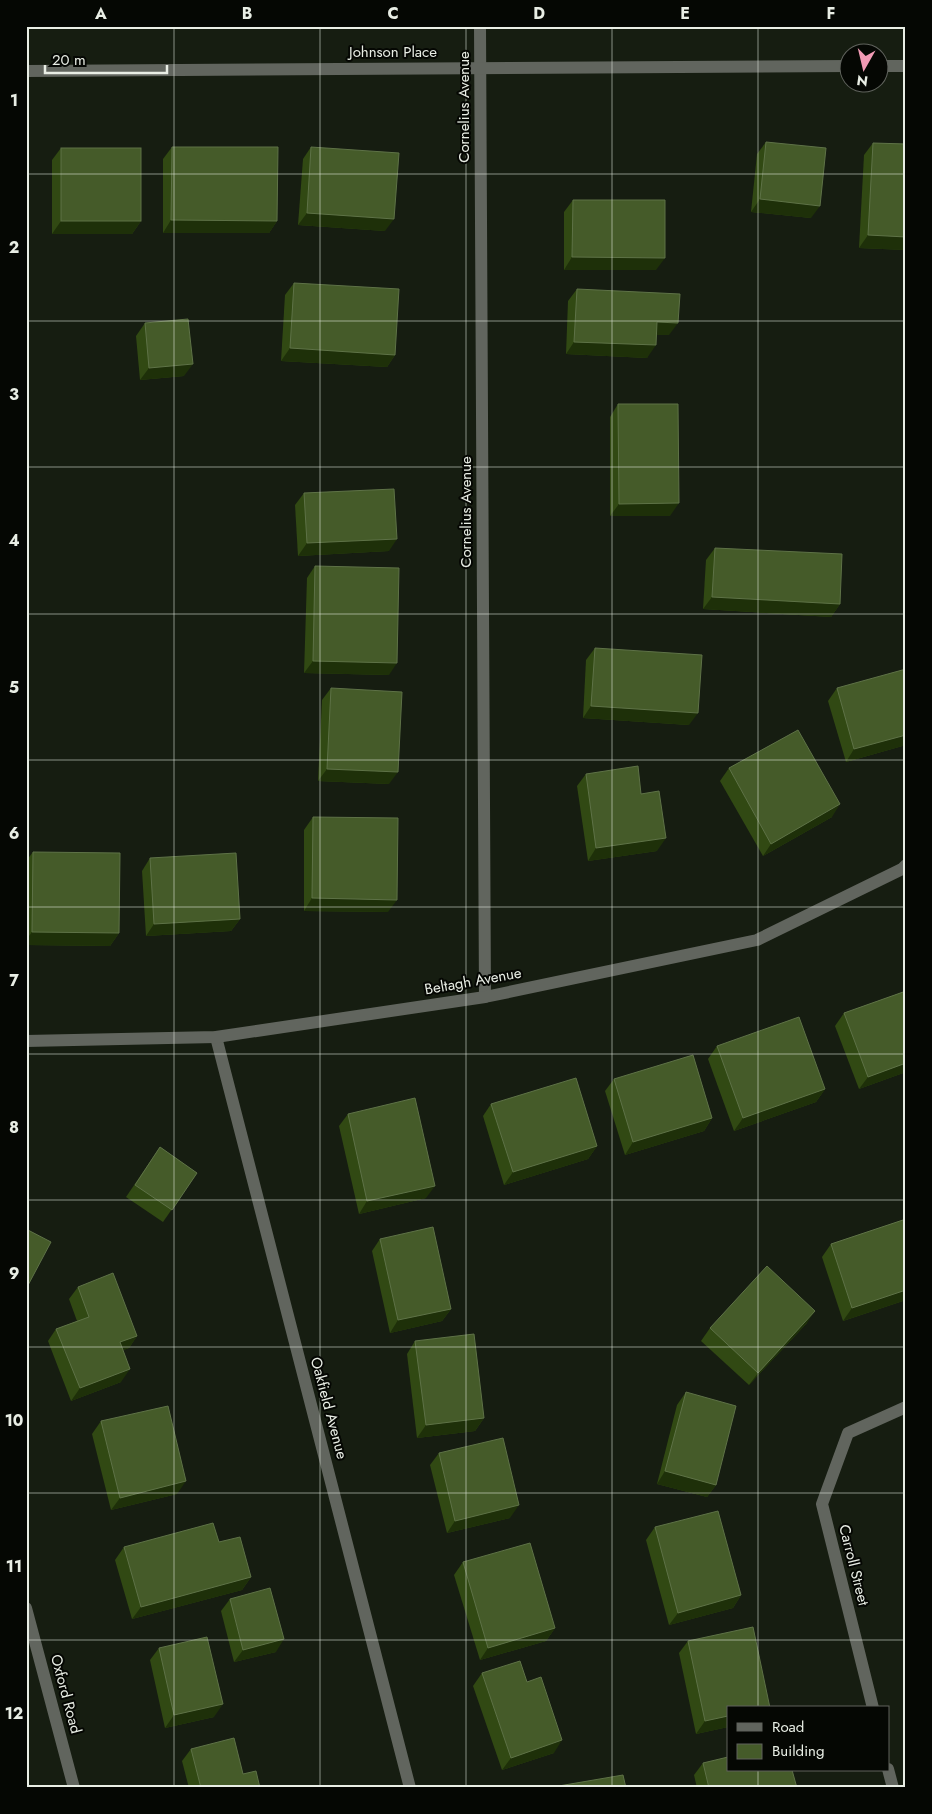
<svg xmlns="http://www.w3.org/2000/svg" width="932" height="1814" font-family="Jost,sans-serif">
<rect width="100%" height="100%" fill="#161d11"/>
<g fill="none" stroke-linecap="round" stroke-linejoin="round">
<g stroke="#61655e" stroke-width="12">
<path d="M480,26L485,997"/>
<path d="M880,66H906"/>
<path d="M26,71L850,66"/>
<path d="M216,1037L410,1788"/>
<path d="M26,1041L216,1037L485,997L757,940L902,869L906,865"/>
<path d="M26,1608L74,1788"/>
<path d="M873,1708L822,1504L848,1433L906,1407"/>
<path d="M888,1769L893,1788"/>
</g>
</g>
<g fill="#314913">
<path d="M766,142L811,218L751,212L757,154Z"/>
<path d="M873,143L906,144V250L859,248L864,155Z"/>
<path d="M172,147L277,221L269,233H163V159Z"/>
<path d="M311,147L385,231L298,225L303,159Z"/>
<path d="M61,148L141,221L132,234H52V160Z"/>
<path d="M573,200L656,270H564V212Z"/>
<path d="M294,283L395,355L387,367L281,361L285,295Z"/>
<path d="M577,289L669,335H657L647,358L566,354L568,301Z"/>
<path d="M145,323L184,376L140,380L136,336Z"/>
<path d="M618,404L670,516H610V417Z"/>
<path d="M304,493L389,551L298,556L295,505Z"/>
<path d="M715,548L840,604L831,617L703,609L706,560Z"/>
<path d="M315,566L389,675L304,673L307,578Z"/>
<path d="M595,648L689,725L583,718L586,660Z"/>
<path d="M331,688L389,784L318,781L322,700Z"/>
<path d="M837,688L906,745L846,762L828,701Z"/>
<path d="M729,768L832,817L763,856L720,781Z"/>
<path d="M586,774L641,794L657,851L588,861L577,786Z"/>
<path d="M313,817L388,912L304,911V830Z"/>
<path d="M33,852L119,933L110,946L26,945V861Z"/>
<path d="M150,858L240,919L231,931L146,936L142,871Z"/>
<path d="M906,991V1072L859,1089L835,1026L844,1013Z"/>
<path d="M717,1046L825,1089L816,1102L734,1131L708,1059Z"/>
<path d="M614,1079L712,1118L704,1131L625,1155L605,1091Z"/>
<path d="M491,1104L597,1146L588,1159L504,1185L483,1116Z"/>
<path d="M348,1114L426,1198L359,1214L339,1126Z"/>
<path d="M160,1147L197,1173L163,1222L126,1197Z"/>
<path d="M906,1219V1300L843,1321L822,1257L831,1244Z"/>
<path d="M380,1239L451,1309L442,1321L390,1333L372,1251Z"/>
<path d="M78,1287L137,1336L129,1348L123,1350L121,1382L71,1401L48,1341L56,1329L77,1321L69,1299Z"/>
<path d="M807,1323L749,1385L701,1341L710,1328Z"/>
<path d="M415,1341L484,1418L475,1431L417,1438L407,1354Z"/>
<path d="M686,1392L716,1485L707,1497L657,1484L677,1405Z"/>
<path d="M101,1421L177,1494L111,1510L92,1434Z"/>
<path d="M439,1453L510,1518L447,1533L430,1465Z"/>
<path d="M655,1527L741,1595L733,1608L669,1625L646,1540Z"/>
<path d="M219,1542L251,1577L242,1590L132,1619L115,1560L124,1547Z"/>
<path d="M463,1562L555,1628L546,1641L480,1660L454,1575Z"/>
<path d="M230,1599L276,1652L234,1662L221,1611Z"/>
<path d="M688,1641L728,1708V1727L696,1734L679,1653Z"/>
<path d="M159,1648L214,1717L165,1728L150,1660Z"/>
<path d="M482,1673L527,1682L554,1753L502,1770L473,1686Z"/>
<path d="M191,1749L243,1774L260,1788H189L182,1761Z"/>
<path d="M703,1763L797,1788H697L694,1775Z"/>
</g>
<g fill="#1e3009">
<path d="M760,199L820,206L811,218L751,212Z"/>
<path d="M307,213L394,219L385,231L298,225Z"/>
<path d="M171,220L277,221L269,233H163Z"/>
<path d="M61,221H141L132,234H52Z"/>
<path d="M868,235L906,237V250L859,248Z"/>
<path d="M572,257L665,258L656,270H564Z"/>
<path d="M657,322L678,323L669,335H649Z"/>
<path d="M574,342L656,345L647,358L566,354Z"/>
<path d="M290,348L395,355L387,367L281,361Z"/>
<path d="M193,364L184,376L140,380L149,368Z"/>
<path d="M679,503L670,516H610L619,504Z"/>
<path d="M397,539L389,551L298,556L307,543Z"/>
<path d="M712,597L840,604L831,617L703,609Z"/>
<path d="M313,661L397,663L389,675L304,673Z"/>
<path d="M591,706L698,713L689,725L583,718Z"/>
<path d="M906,735V745L846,762L854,749Z"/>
<path d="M327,769L398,772L389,784L318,781Z"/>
<path d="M840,804L832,817L763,856L771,844Z"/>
<path d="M666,838L657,851L588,861L596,848Z"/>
<path d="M312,898L397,900L388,912L304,911Z"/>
<path d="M240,919L231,931L146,936L154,924Z"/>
<path d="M32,932L119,933L110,946L26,945V940Z"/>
<path d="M906,1063V1072L859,1089L868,1077Z"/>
<path d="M825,1089L816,1102L734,1131L743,1118Z"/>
<path d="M712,1118L704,1131L625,1155L633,1142Z"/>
<path d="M597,1146L588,1159L504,1185L513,1172Z"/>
<path d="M435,1186L426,1198L359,1214L367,1201Z"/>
<path d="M906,1290V1300L843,1321L852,1308Z"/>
<path d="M451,1309L442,1321L390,1333L398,1320Z"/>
<path d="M815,1311L807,1323L749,1385L758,1373Z"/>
<path d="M137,1336L129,1348L111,1355L120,1342Z"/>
<path d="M130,1369L121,1382L71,1401L80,1388Z"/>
<path d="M484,1418L475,1431L417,1438L426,1425Z"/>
<path d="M665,1471L716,1485L707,1497L657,1484Z"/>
<path d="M186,1481L177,1494L111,1510L120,1498Z"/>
<path d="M519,1505L510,1518L447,1533L455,1521Z"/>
<path d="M251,1577L242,1590L132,1619L141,1607Z"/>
<path d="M741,1595L733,1608L669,1625L678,1613Z"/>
<path d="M555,1628L546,1641L480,1660L488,1648Z"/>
<path d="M284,1639L276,1652L234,1662L243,1650Z"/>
<path d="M223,1704L214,1717L165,1728L174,1715Z"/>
<path d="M728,1716V1727L696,1734L705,1721Z"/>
<path d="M562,1740L554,1753L502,1770L511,1758Z"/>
</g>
<g fill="#455b29" stroke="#5e7247">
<path d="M766,142L826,148L820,206L760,199Z"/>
<path d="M873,143L906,144V237L868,235Z"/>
<path d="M172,147H278L277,221L171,220Z"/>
<path d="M311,147L399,153L394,219L307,213Z"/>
<rect x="61" y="148" width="80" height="73"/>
<path d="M573,200H665V258L572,257Z"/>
<path d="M294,283L399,289L395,355L290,348Z"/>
<path d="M577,289L680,294L678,323L657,322L656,345L574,342Z"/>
<path d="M188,319L193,364L149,368L145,323Z"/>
<path d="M618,404H678L679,503L619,504Z"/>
<path d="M394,489L397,539L307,543L304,493Z"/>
<path d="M715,548L842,554L840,604L712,597Z"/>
<path d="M315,566L399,568L397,663L313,661Z"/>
<path d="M595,648L702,655L698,713L591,706Z"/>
<path d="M906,669V735L854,749L837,688Z"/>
<path d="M331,688L402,692L398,772L327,769Z"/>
<path d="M798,730L840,804L771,844L729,768Z"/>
<path d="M638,766L641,794L659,791L666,838L596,848L586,774Z"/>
<path d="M313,817L398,818L397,900L312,898Z"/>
<path d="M33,852L120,853L119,933L32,932Z"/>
<path d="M236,853L240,919L154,924L150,858Z"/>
<path d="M906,991V1063L868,1077L844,1013Z"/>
<path d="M799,1017L825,1089L743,1118L717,1046Z"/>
<path d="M693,1055L712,1118L633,1142L614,1079Z"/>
<path d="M576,1078L597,1146L513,1172L491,1104Z"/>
<path d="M415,1098L435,1186L367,1201L348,1114Z"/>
<path d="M160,1147L197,1173L172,1210L135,1185Z"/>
<path d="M906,1219V1290L852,1308L831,1244Z"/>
<path d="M433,1227L451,1309L398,1320L380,1239Z"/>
<path d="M26,1229L51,1242L26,1289Z"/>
<path d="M767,1266L815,1311L758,1373L710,1328Z"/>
<path d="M113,1273L137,1336L120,1342L130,1369L80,1388L56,1329L89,1317L78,1287Z"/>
<path d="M474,1334L484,1418L426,1425L415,1341Z"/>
<path d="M686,1392L736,1406L716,1485L665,1471Z"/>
<path d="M168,1406L186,1481L120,1498L101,1421Z"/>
<path d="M503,1438L519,1505L455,1521L439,1453Z"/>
<path d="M718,1511L741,1595L678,1613L655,1527Z"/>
<path d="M213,1523L219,1542L240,1537L251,1577L141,1607L124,1547Z"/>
<path d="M530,1543L555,1628L488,1648L463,1562Z"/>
<path d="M270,1588L284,1639L243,1650L230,1599Z"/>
<path d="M753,1627L770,1708H728V1716L705,1721L688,1641Z"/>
<path d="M207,1637L223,1704L174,1715L159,1648Z"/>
<path d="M520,1661L527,1682L541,1677L562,1740L511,1758L482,1673Z"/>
<path d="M234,1738L243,1774L256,1771L260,1788H201L191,1749Z"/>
<path d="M728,1757V1770H792L797,1788H709L703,1763Z"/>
<path d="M623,1775L626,1788H547Z"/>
</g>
<path fill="none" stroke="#e9eee5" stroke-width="1" stroke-opacity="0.55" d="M174,26V1788M320,26V1788M466,26V1788M612,26V1788M758,26V1708M26,174H906M26,321H906M26,467H906M26,614H906M26,760H906M26,907H906M26,1054H906M26,1200H906M26,1347H906M26,1493H906M26,1640H906M758,1770V1788"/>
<g text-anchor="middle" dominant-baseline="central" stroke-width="4" stroke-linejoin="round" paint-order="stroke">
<g font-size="15" fill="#e9eee5" stroke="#050703">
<text x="393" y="52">Johnson Place</text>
<text transform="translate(464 107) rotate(-90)">Cornelius Avenue</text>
<text transform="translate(466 512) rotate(-90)">Cornelius Avenue</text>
<text transform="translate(473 981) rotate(-10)">Beltagh Avenue</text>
<text transform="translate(329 1408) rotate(75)">Oakfield Avenue</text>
<text transform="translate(854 1565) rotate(76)">Carroll Street</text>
<text transform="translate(66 1694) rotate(75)">Oxford Road</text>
</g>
</g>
<rect width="932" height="1814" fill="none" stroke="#050703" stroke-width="55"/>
<rect x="727" y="1706" width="162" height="65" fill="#050703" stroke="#60635d"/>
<rect x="737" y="1723" width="25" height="8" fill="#61655e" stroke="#60635d"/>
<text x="772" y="1732" font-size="15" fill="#e9eee5">Road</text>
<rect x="737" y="1744" width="25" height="15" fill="#455b29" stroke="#60635d"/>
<text x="772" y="1756" font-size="15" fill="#e9eee5">Building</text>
<g transform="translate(864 68) rotate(188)"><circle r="24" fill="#050703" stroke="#60635d"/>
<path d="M0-4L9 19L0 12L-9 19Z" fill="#f19ab4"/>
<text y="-8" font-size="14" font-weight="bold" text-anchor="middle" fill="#e9eee5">N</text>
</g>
<path d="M45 65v8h122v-8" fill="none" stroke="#e9eee5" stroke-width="2.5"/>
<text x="52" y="65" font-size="15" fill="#e9eee5" stroke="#050703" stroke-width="4" paint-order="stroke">20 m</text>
<rect x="28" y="28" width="876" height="1758" fill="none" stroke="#e9eee5" stroke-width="2"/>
<g font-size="16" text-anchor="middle" font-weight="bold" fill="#e9eee5">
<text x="101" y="19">A</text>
<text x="247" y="19">B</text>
<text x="393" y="19">C</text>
<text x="539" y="19">D</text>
<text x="685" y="19">E</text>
<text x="831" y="19">F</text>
<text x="14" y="106">1</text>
<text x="14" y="253">2</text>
<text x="14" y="400">3</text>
<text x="14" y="546">4</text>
<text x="14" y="693">5</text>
<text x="14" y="839">6</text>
<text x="14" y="986">7</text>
<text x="14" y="1133">8</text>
<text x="14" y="1279">9</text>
<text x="14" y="1426">10</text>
<text x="14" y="1572">11</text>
<text x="14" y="1719">12</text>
</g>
</svg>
